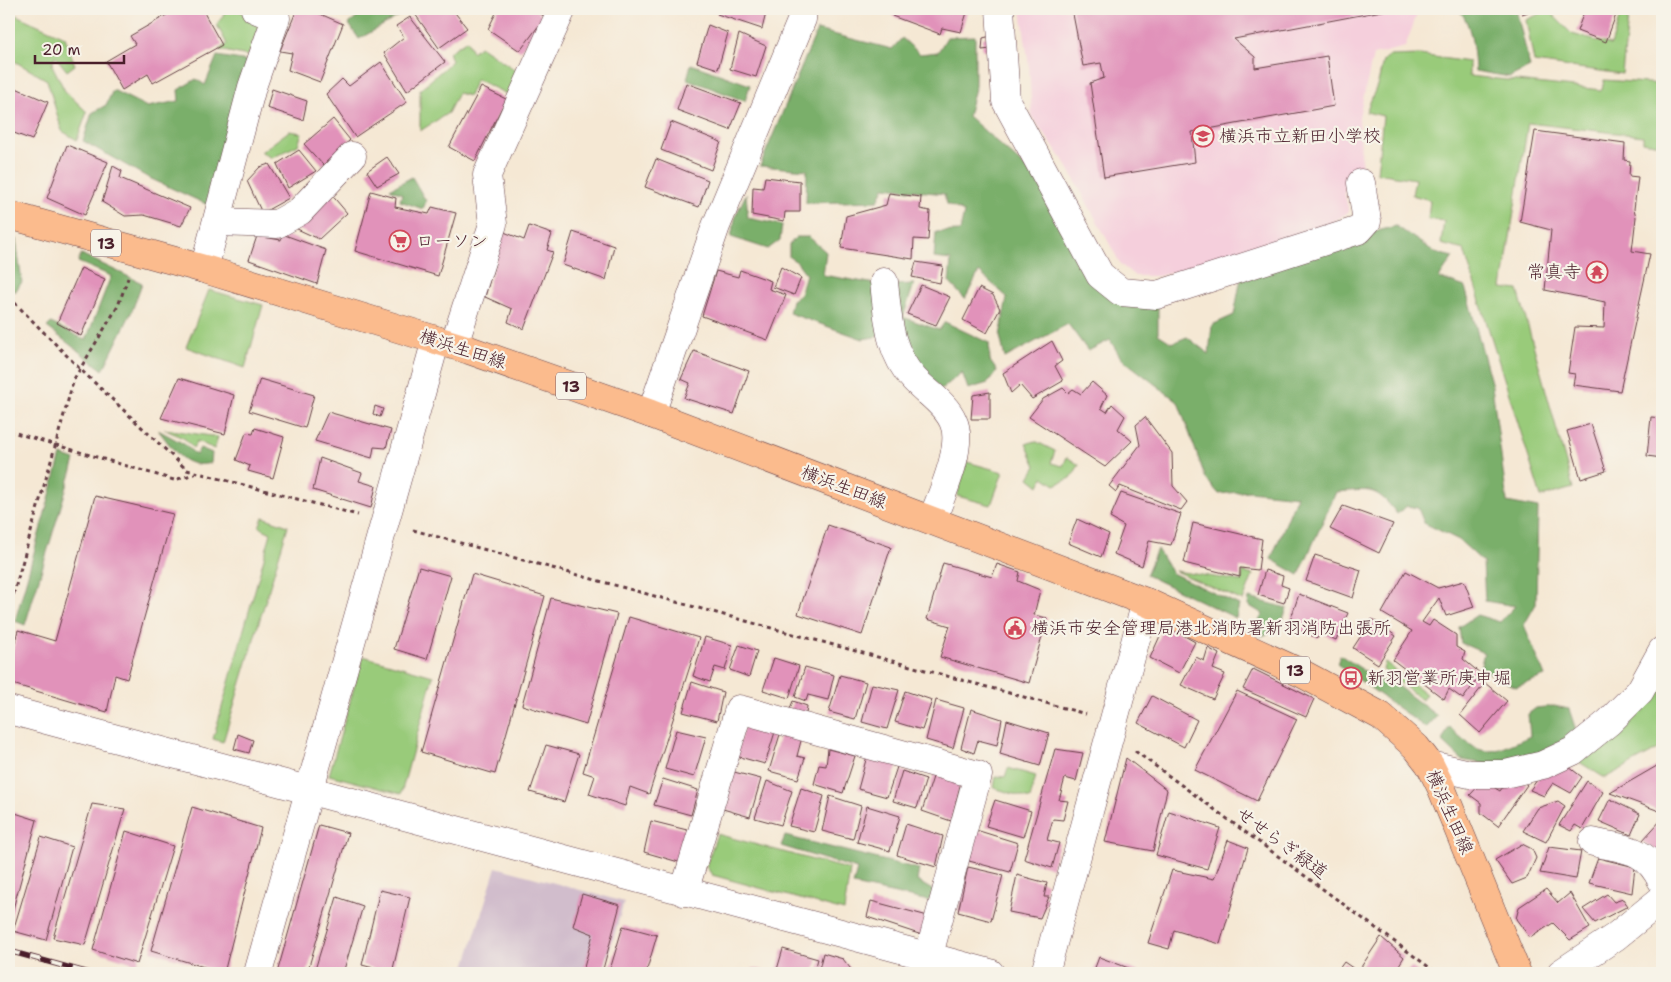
<svg xmlns="http://www.w3.org/2000/svg" width="1671" height="982" font-family="'Shantell Sans','Klee One',sans-serif">
<rect width="100%" height="100%" fill="#f7f3e8"/>
<filter id="ink" filterUnits="userSpaceOnUse"><feTurbulence type="fractalNoise" baseFrequency=".02" numOctaves="2"/><feDisplacementMap in="SourceGraphic" scale="10" xChannelSelector="R" yChannelSelector="G"/><feConvolveMatrix kernelMatrix="1 2 1 2 8 2 1 2 1" color-interpolation-filters="sRGB"/></filter>
<filter id="wash" filterUnits="userSpaceOnUse"><feTurbulence type="fractalNoise" baseFrequency=".0096" numOctaves="4" result="noise"/><feDisplacementMap in="SourceGraphic" scale="20" xChannelSelector="R" yChannelSelector="G"/><feGaussianBlur stdDeviation="1.12" result="paint"/><feColorMatrix in="noise" values="0 0 0 0 0 0 0 0 0 0 0 0 0 0 0 0 0 1.4 0 .05"/><feComposite in="paint" operator="in"/></filter>
<g filter="url(#wash)">
<rect width="100%" height="100%" fill="#f5e8d4"/>
<path fill="#f5cfdc" d="M1021,9H1419L1405,47L1373,55L1359,117L1363,189L1344,191L1349,212L1320,230L1159,276H1135L1121,265L1066,164L1032,117L1029,67Z"/>
<path fill="#d1bdcc" d="M496,867L624,902L603,973H463Z"/>
<g fill="#99cb7a" stroke="#727552">
<path d="M227,9H235L263,22L248,56L219,50L227,44L217,25Z"/>
<path d="M1622,9H1629L1622,74L1534,62L1526,20L1548,10L1572,34L1611,45Z"/>
<path d="M9,12L65,37L75,65L67,71L55,56L52,65L65,91L87,112L77,140L62,131L47,80L9,58Z"/>
<path d="M467,40L472,52L480,46L520,73L511,96L476,79L469,96L458,93L448,113L420,131V90L452,61L449,52Z"/>
<path d="M1420,55L1469,62V76L1602,90L1604,80L1662,84V145L1643,142V136L1528,123L1502,288L1518,290L1573,488L1541,497L1464,250L1441,244L1444,221L1428,219L1430,200L1412,195L1415,179L1377,173L1383,116L1366,112L1378,83L1383,61L1389,56Z"/>
<path d="M289,131L302,133L298,145L272,158L261,152Z"/>
<path d="M209,290L263,305L245,368L186,347Z"/>
<path d="M164,429L218,437L214,449L197,441L193,448L185,439Z"/>
<path d="M1035,441L1055,451L1051,463L1063,466L1067,457L1079,465L1071,478L1055,485L1043,477L1039,486L1029,478L1036,466L1026,444Z"/>
<path d="M967,462L1003,472L991,505L957,496Z"/>
<path d="M263,517L288,526L223,742L213,739L271,533L259,527Z"/>
<path d="M1175,571L1241,581L1243,572L1253,575L1243,601Z"/>
<path d="M363,656L433,676L401,794L329,775Z"/>
<path d="M1385,662L1426,694L1422,700L1383,670Z"/>
<path d="M1662,671V747L1605,778L1579,762Z"/>
<path d="M1008,768L1036,776L1030,799L994,788L996,776L1005,777Z"/>
<path d="M717,834L850,870L844,911L712,875L706,866Z"/>
</g>
<g fill="#7aaf6a" stroke="#62674a">
<path d="M368,9H411L359,39L349,24Z"/>
<path d="M1457,9H1516L1530,67L1510,77L1475,71C1474,53 1472,20 1457,9Z"/>
<path d="M817,30L892,49L902,38L920,54L938,52L947,37L975,36V88L968,116L1044,184L1095,279L1158,302V334L1172,343L1187,337L1209,354L1212,325L1234,315L1241,278L1363,235L1396,226L1436,253L1453,257L1439,278L1465,287L1492,386L1507,502L1538,508L1536,604L1524,625L1545,676L1516,687L1480,668L1484,653L1461,643L1459,627L1477,615L1500,622L1515,606L1485,601L1483,562L1459,540L1424,523L1418,508L1407,506L1397,514C1375,485 1370,490 1336,492L1299,575L1271,559L1297,496L1249,491L1219,494L1206,479L1178,402L1121,358L1110,340L1088,351L1068,324L1005,358L1000,336L1007,297L979,272L965,299L949,282L951,260L934,258L936,232L960,231L964,212L947,204L944,194L884,187L878,201L806,203L807,170L760,166Z"/>
<path d="M217,56L248,61L208,205L147,177L83,141L92,113L106,105L113,90L147,107L179,101L178,90L196,79L205,85Z"/>
<path d="M691,64L750,85L745,101L687,79Z"/>
<path d="M412,177L426,201L423,209L400,201L402,194L390,189Z"/>
<path d="M746,194L748,218L782,225L780,240L768,249L731,237L736,215Z"/>
<path d="M9,236L16,239L22,282L15,292L9,285Z"/>
<path d="M796,237H809L826,252L823,275L876,284L880,336L863,339L789,313L792,300L800,295L806,274L797,262L789,257V245Z"/>
<path d="M81,254L142,283L132,311L103,370L47,327L51,323L86,340L111,276L78,262Z"/>
<path d="M914,284L903,317L939,330L945,322L989,343L990,361L997,371L988,383L968,389L962,372L941,390L897,338L891,285Z"/>
<path d="M158,430L184,444L196,455L200,448L212,453L211,463C183,470 174,449 158,430Z"/>
<path d="M61,455L75,460L25,625L15,621Z"/>
<path d="M1157,549L1172,573L1239,605L1236,618L1146,575Z"/>
<path d="M1249,598L1287,608L1281,625L1274,624L1271,633L1261,636L1254,629L1263,614L1248,605Z"/>
<path d="M1340,655L1382,682L1387,678L1437,716L1426,728L1337,664Z"/>
<path d="M1554,706L1569,709L1578,736L1528,760L1493,765L1462,760L1442,741L1449,727C1485,760 1488,755 1530,736L1528,714L1536,708Z"/>
<path d="M785,836L919,869L917,881L934,891L929,901L853,885L857,869L781,846Z"/>
</g>
<g id="blocks">
<g fill="#e192ba">
<path d="M177,9H202L222,45L153,83L148,74L122,90L106,61L135,44L130,36Z"/>
<path d="M297,9H309L343,24L320,82L288,70L292,53L280,51Z"/>
<path d="M424,9H452L467,28L439,48L415,14Z"/>
<path d="M498,9H534L545,17L520,51L488,29Z"/>
<path d="M719,9H767L762,29L717,14Z"/>
<path d="M895,9H968L961,32L942,28L940,34L892,16Z"/>
<path d="M1072,9H1387V10L1234,39L1255,57V68L1327,56L1334,106L1192,132L1195,162L1104,177L1090,83L1104,78L1101,63L1083,66Z"/>
<path d="M1520,9H1538L1522,14Z"/>
<path d="M1585,9H1608L1617,12L1606,42L1577,31Z"/>
<path d="M410,17L445,62L407,91L384,53L404,37L396,26Z"/>
<path d="M708,25L728,33L718,69L697,62Z"/>
<path d="M739,34L766,46L756,77L730,69Z"/>
<path d="M991,36V49L982,50L983,38Z"/>
<path d="M381,62L407,102L355,137L326,94L342,79L349,86Z"/>
<path d="M686,83L741,103L730,130L677,110Z"/>
<path d="M9,85L48,102L32,140L9,131Z"/>
<path d="M481,87L506,99L475,161L449,147Z"/>
<path d="M272,89L307,101L303,120L267,108Z"/>
<path d="M333,119L350,140L323,165L304,144Z"/>
<path d="M671,122L721,142L711,170L661,150Z"/>
<path d="M1535,131L1625,143L1624,160L1630,161L1629,176L1638,177L1634,209L1636,217L1632,251L1650,254L1620,391L1573,385L1575,374L1568,373L1575,327L1604,328L1605,302L1545,290L1551,230L1520,222Z"/>
<path d="M67,145L108,162L85,215L47,198Z"/>
<path d="M299,150L316,171L288,188L277,164Z"/>
<path d="M387,157L399,174L377,186L367,171Z"/>
<path d="M656,159L708,180L699,207L645,187Z"/>
<path d="M269,164L289,198L262,213L247,181L260,167Z"/>
<path d="M113,166L122,171L120,178L190,208L181,226L144,215L125,216L102,202Z"/>
<path d="M765,177L800,181V212H785L784,221L752,215L753,187L763,188Z"/>
<path d="M371,191L396,198L395,207L429,214L432,207L456,213L438,276L355,251Z"/>
<path d="M330,193L347,213L319,239L295,228Z"/>
<path d="M889,193L921,197L920,209L930,211L928,240L914,239L913,259L841,248L846,216L886,205Z"/>
<path d="M529,226L552,234L547,250L553,252L524,329L508,322L512,309L485,297L504,232L524,240Z"/>
<path d="M573,232L614,246L606,280L563,265Z"/>
<path d="M282,234L326,250L317,284L249,260L257,236L281,240Z"/>
<path d="M916,262L943,266L940,283L912,277Z"/>
<path d="M781,267L801,278L794,295L773,287Z"/>
<path d="M81,268L105,279L81,336L57,323Z"/>
<path d="M740,270L771,281L769,289L786,295L768,340L702,316L716,271L738,277Z"/>
<path d="M921,285L950,297L936,325L907,314Z"/>
<path d="M979,288L993,295L1000,309L987,333L963,320Z"/>
<path d="M1052,341L1062,361L1055,366L1063,381L1032,399L1020,385L1011,393L1003,373Z"/>
<path d="M694,351L749,371L734,414L684,398L690,383L681,379Z"/>
<path d="M179,378L234,395L225,434L161,418Z"/>
<path d="M260,379L314,395L305,428L249,411Z"/>
<path d="M1092,382L1107,395L1101,408L1107,412L1112,404L1125,416L1118,429L1132,441L1105,467L1029,417L1043,399L1063,388L1068,393L1073,389L1081,394Z"/>
<path d="M990,392V419H971L973,395Z"/>
<path d="M375,406L383,409L380,417L373,414Z"/>
<path d="M328,412L391,430L386,448L374,447L372,458L315,441Z"/>
<path d="M1145,417L1172,453L1173,486L1187,502L1181,510L1120,486L1116,492L1109,486L1140,445L1136,425Z"/>
<path d="M1651,417L1662,418V458L1647,456Z"/>
<path d="M1591,424L1606,471L1581,479L1567,431Z"/>
<path d="M255,428L284,437L273,478L248,471L250,466L236,460L246,433L253,434Z"/>
<path d="M320,458L362,473L359,481L376,486L371,508L313,490Z"/>
<path d="M1121,493L1181,514L1171,545L1149,541L1142,566L1114,554L1124,526L1110,518Z"/>
<path d="M95,496L173,514L127,679L115,675L107,712L9,683V665L18,630L55,641Z"/>
<path d="M1343,506L1393,524L1379,553L1330,529Z"/>
<path d="M1077,519L1109,534L1101,557L1068,543Z"/>
<path d="M1193,523L1262,539L1258,570L1240,568V577L1184,563Z"/>
<path d="M828,525L891,547L862,635L798,614Z"/>
<path d="M1315,555L1361,570L1353,598L1306,581Z"/>
<path d="M943,563L992,577L997,564L1020,572L1018,581L1040,590L1034,615L1047,618L1029,683L940,657L950,626L927,619Z"/>
<path d="M419,567L451,576L427,659L394,649Z"/>
<path d="M1265,570L1283,576L1281,585L1289,588L1284,603L1258,595Z"/>
<path d="M1406,571L1438,588L1464,581L1474,607L1446,616L1439,598L1422,622L1429,626L1433,620L1456,635V647L1465,652L1463,659L1481,674L1463,699L1449,689L1444,699L1393,660L1412,631L1382,613Z"/>
<path d="M472,574L545,596L495,774L421,752Z"/>
<path d="M1299,594L1348,613L1336,640L1321,633L1318,638L1288,627Z"/>
<path d="M551,598L617,614L586,725L522,705Z"/>
<path d="M629,617L699,638L649,794L630,787L625,806L589,794L595,776L583,772Z"/>
<path d="M1372,619L1396,636L1378,664L1353,648Z"/>
<path d="M1165,625L1195,642L1179,673L1150,658Z"/>
<path d="M705,637L732,645L725,670L715,667L710,682L693,676Z"/>
<path d="M739,645L757,651L749,677L730,670Z"/>
<path d="M1208,648L1219,654L1213,669L1225,674L1213,699L1181,685L1196,657L1204,661Z"/>
<path d="M774,658L799,666L789,698L763,690Z"/>
<path d="M805,667L834,675L828,700L808,695L806,701L795,697Z"/>
<path d="M1253,669L1314,699L1306,717L1243,689Z"/>
<path d="M840,675L866,682L855,719L829,712Z"/>
<path d="M692,682L723,692L717,721L683,712Z"/>
<path d="M1485,683L1507,701L1480,733L1460,715Z"/>
<path d="M872,684L899,690L887,729L862,722Z"/>
<path d="M905,691L932,700L922,730L895,722Z"/>
<path d="M1237,691L1297,719L1257,801L1195,770Z"/>
<path d="M1152,696L1197,720L1184,747L1138,723Z"/>
<path d="M936,700L964,708L953,748L926,740Z"/>
<path d="M793,701L807,706L806,714L789,711Z"/>
<path d="M971,709L1002,719L997,745L978,740L974,753L961,748Z"/>
<path d="M1007,720L1049,733L1040,766L1000,754Z"/>
<path d="M745,722L775,732L765,764L736,756Z"/>
<path d="M676,730L706,737L694,777L665,769Z"/>
<path d="M781,731L802,737L797,756L805,758L798,779L769,771Z"/>
<path d="M238,734L253,740L249,753L234,749Z"/>
<path d="M546,745L579,754L564,802L530,792Z"/>
<path d="M828,749L855,756L843,793L814,784L819,765L826,766Z"/>
<path d="M1055,749L1083,753L1076,781L1065,778L1059,800L1068,801L1063,820L1053,819L1047,840L1059,843L1052,868L1024,859Z"/>
<path d="M867,756L898,764L887,797L858,789Z"/>
<path d="M1126,758L1167,790L1153,851L1105,842Z"/>
<path d="M1662,763V812L1610,793Z"/>
<path d="M1565,764L1582,777L1571,793L1553,783L1544,796L1530,790L1544,770Z"/>
<path d="M902,771L926,779L917,808L893,801Z"/>
<path d="M734,772L761,779L750,817L723,809Z"/>
<path d="M934,774L961,782L951,821L922,811Z"/>
<path d="M1517,777L1527,785L1498,826L1481,813V803L1470,795L1483,781L1500,791L1508,780Z"/>
<path d="M663,779L698,790L691,815L654,805Z"/>
<path d="M767,781L792,791L781,825L755,818Z"/>
<path d="M1587,781L1603,792L1582,829L1575,825L1571,831L1559,825Z"/>
<path d="M801,788L824,796L814,832L789,826Z"/>
<path d="M9,792L14,794L9,807Z"/>
<path d="M830,796L861,806L853,839L822,831Z"/>
<path d="M1610,799L1640,814L1631,835L1599,821Z"/>
<path d="M995,800L1031,811L1023,837L986,826Z"/>
<path d="M1558,801L1565,806L1546,842L1523,831L1538,808Z"/>
<path d="M92,804L125,809L85,945L53,938Z"/>
<path d="M867,806L900,816L890,851L857,842Z"/>
<path d="M192,807L261,828L224,973L151,951Z"/>
<path d="M9,811L37,820L9,924Z"/>
<path d="M1169,811L1220,828L1207,869L1156,855Z"/>
<path d="M1662,819V855L1642,841Z"/>
<path d="M651,821L691,831L682,863L644,852Z"/>
<path d="M906,824L943,836L936,867L897,855Z"/>
<path d="M319,825L348,833L307,973H277Z"/>
<path d="M976,830L1018,843L1010,872L969,861Z"/>
<path d="M126,831L173,846L137,964L93,950Z"/>
<path d="M41,837L72,847L46,940L13,931Z"/>
<path d="M1228,840L1248,848L1220,944L1174,930L1169,949L1148,943L1172,870L1214,879Z"/>
<path d="M1522,844L1532,849L1536,858L1527,878L1512,884L1495,860Z"/>
<path d="M1549,847L1581,851L1576,879L1540,873Z"/>
<path d="M1598,858L1635,867L1632,893L1589,883Z"/>
<path d="M968,867L1003,875L991,921L958,912Z"/>
<path d="M1017,875L1047,883L1044,897H1049L1040,918L1009,912Z"/>
<path d="M1546,889L1558,903L1570,893L1590,928L1570,940L1553,923L1530,938L1516,919L1519,907Z"/>
<path d="M380,890L410,897L392,973L362,965Z"/>
<path d="M582,894L620,905L602,973L583,971L593,934L573,926Z"/>
<path d="M1607,894L1614,902L1623,899L1628,906L1595,923L1583,909Z"/>
<path d="M337,897L363,906L343,973H314Z"/>
<path d="M871,901L928,916L922,935L867,917Z"/>
<path d="M623,926L657,935L646,973H609Z"/>
<path d="M1381,937L1404,957L1394,973H1369L1361,967Z"/>
<path d="M783,949L818,959L814,973H776Z"/>
<path d="M823,953L843,959L854,973H818Z"/>
<path d="M1099,957L1142,973H1093Z"/>
<path d="M1344,962L1360,973H1336Z"/>
<path d="M1411,967L1419,973H1406Z"/>
<path d="M753,968L772,972V973H751Z"/>
</g>
</g>
</g>
<g filter="url(#ink)">
<use href="#blocks" fill-opacity="0" stroke="#643d44" stroke-width="1"/>
<g fill="none" stroke-linecap="round" stroke-linejoin="round">
<g stroke="#643d44" stroke-width="29">
<g id="minor">
<path d="M1000,9L1006,101L1100,275L1121,292L1157,295L1359,230L1367,221L1361,183"/>
<path d="M217,222L277,224L300,211L352,156"/>
<path d="M204,269L252,87L276,18L255,9"/>
<path d="M884,282C888,317 888,351 914,379C926,392 946,404 953,421C965,445 941,496 932,520"/>
<path d="M454,345L493,224L487,175L562,9"/>
<path d="M651,414L716,226L802,19L803,9"/>
<path d="M9,710L990,973"/>
<path d="M1430,765L1470,774H1505L1543,765L1573,751L1609,722L1640,691L1662,651"/>
<path d="M1593,842C1626,850 1645,847 1662,881"/>
<path d="M684,892L739,709L978,775L928,958"/>
<path d="M258,973L436,340"/>
<path d="M1045,973L1146,602"/>
<path d="M1561,973L1615,937L1662,899"/>
</g>
</g>
<g stroke="#643d44" stroke-width="29">
<path id="major" d="M9,215L204,269L469,350L651,414L1146,602L1301,673L1381,716L1416,747L1430,765L1441,787L1517,973"/>
</g>
<g stroke="#643d44" stroke-width="3" stroke-dasharray="4 4" stroke-linecap="butt">
<path d="M9,297L80,369L187,470L358,515"/>
<path d="M9,431L174,480L195,474"/>
<path d="M413,530L1086,714"/>
<path d="M9,610L74,379L118,306L128,278"/>
<path d="M1135,751L1437,973"/>
</g>
<use href="#minor" stroke="#fff" stroke-width="28"/>
<use href="#major" stroke="#fbbb8d" stroke-width="28"/>
<g stroke="#4a1f2b" stroke-width="5.5">
<g id="rail">
<path d="M9,951L89,973"/>
<path d="M9,970L20,973"/>
</g>
</g>
<use href="#rail" stroke="#f7f3e8" stroke-width="4" stroke-dasharray="11" stroke-linecap="butt"/>
</g>
</g>
<defs>
<g id="school-ring" transform="scale(1.125)"><circle r="9.5" fill="#f7f3e8" stroke="#d1495b" stroke-width="1.5"/><path d="M0-5L7-2L0 1L-7-2ZM-4 1L0 2.5L4 1V4Q0 6-4 4Z" fill="#d1495b"/></g>
<g id="supermarket-ring" transform="scale(1.125)"><circle r="9.5" fill="#f7f3e8" stroke="#d1495b" stroke-width="1.5"/><path d="M-6-5.5h2.5l.6 2H6L4.5 2H-2.5L-4.4-4H-6ZM-1.5 3.2a1.3 1.3 0 1 0 .1 0ZM3 3.2a1.3 1.3 0 1 0 .1 0Z" fill="#d1495b"/></g>
<g id="temple-ring" transform="scale(1.125)"><circle r="9.5" fill="#f7f3e8" stroke="#d1495b" stroke-width="1.5"/><path d="M0-6L5-2H3V0L6.5 2.5H4V6H1.5V3h-3V6H-4V2.5H-6.5L-3 0V-2H-5Z" fill="#d1495b"/></g>
<g id="civic-ring" transform="scale(1.125)"><circle r="9.5" fill="#f7f3e8" stroke="#d1495b" stroke-width="1.5"/><path d="M-.6-6.5H3V-4.5H.6V-3L4-1V1h2V6H-6V1h2V-1L-.6-3ZM-1.2 2.5V6h2.4V2.5Z" fill="#d1495b"/></g>
<g id="bus-ring" transform="scale(1.125)"><circle r="9.5" fill="#f7f3e8" stroke="#d1495b" stroke-width="1.5"/><path d="M-5-6H5V4H4V6H2V4H-2V6H-4V4H-5ZM-3.5-4V0h7V-4ZM-3.5 1.2v1.5H-2V1.2ZM2 1.2v1.5H3.5V1.2Z" fill="#d1495b"/></g>
</defs>
<g fill-rule="evenodd">
<use href="#school-ring" x="1203" y="136"/>
<use href="#supermarket-ring" x="400" y="241"/>
<use href="#temple-ring" x="1597" y="272"/>
<use href="#civic-ring" x="1015" y="628"/>
<use href="#bus-ring" x="1351" y="678"/>
</g>
<g text-anchor="middle" dominant-baseline="central" stroke-width="4.5" stroke-linejoin="round" paint-order="stroke">
<g fill="#f7f3e8" stroke="#7e5f64" stroke-width="1">
<rect x="91" y="229.5" width="30" height="27" rx="4"/>
<rect x="556" y="372.5" width="30" height="27" rx="4"/>
<rect x="1280" y="656.5" width="30" height="27" rx="4"/>
</g>
<g font-size="16" font-weight="bold" fill="#4a1f2b">
<text x="106" y="243">13</text>
<text x="571" y="386">13</text>
<text x="1295" y="670">13</text>
</g>
<g font-size="18" fill="#4a1f2b" stroke="#f7f3e8" text-anchor="start">
<text x="1219" y="136">横浜市立新田小学校</text>
<text x="416" y="241">ローソン</text>
<text x="1581" y="272" text-anchor="end">常真寺</text>
<text x="1031" y="628">横浜市安全管理局港北消防署新羽消防出張所</text>
<text x="1367" y="678">新羽営業所庚申堀</text>
</g>
<g font-size="18" fill="#4a1f2b" stroke="#f7f3e8">
<text transform="translate(463 349) rotate(18)">横浜生田線</text>
<text transform="translate(844 487) rotate(21)">横浜生田線</text>
<text transform="translate(1450 812) rotate(66)">横浜生田線</text>
<text transform="translate(1282 843) rotate(36)">せせらぎ緑道</text>
</g>
</g>
<rect width="1671" height="982" fill="none" stroke="#f7f3e8" stroke-width="30"/>
<path d="M35 55v8h89v-8" fill="none" stroke="#4a1f2b" stroke-width="2.5"/>
<text x="42" y="55" font-size="15" fill="#4a1f2b" stroke="#f7f3e8" stroke-width="4" paint-order="stroke">20 m</text>
</svg>
